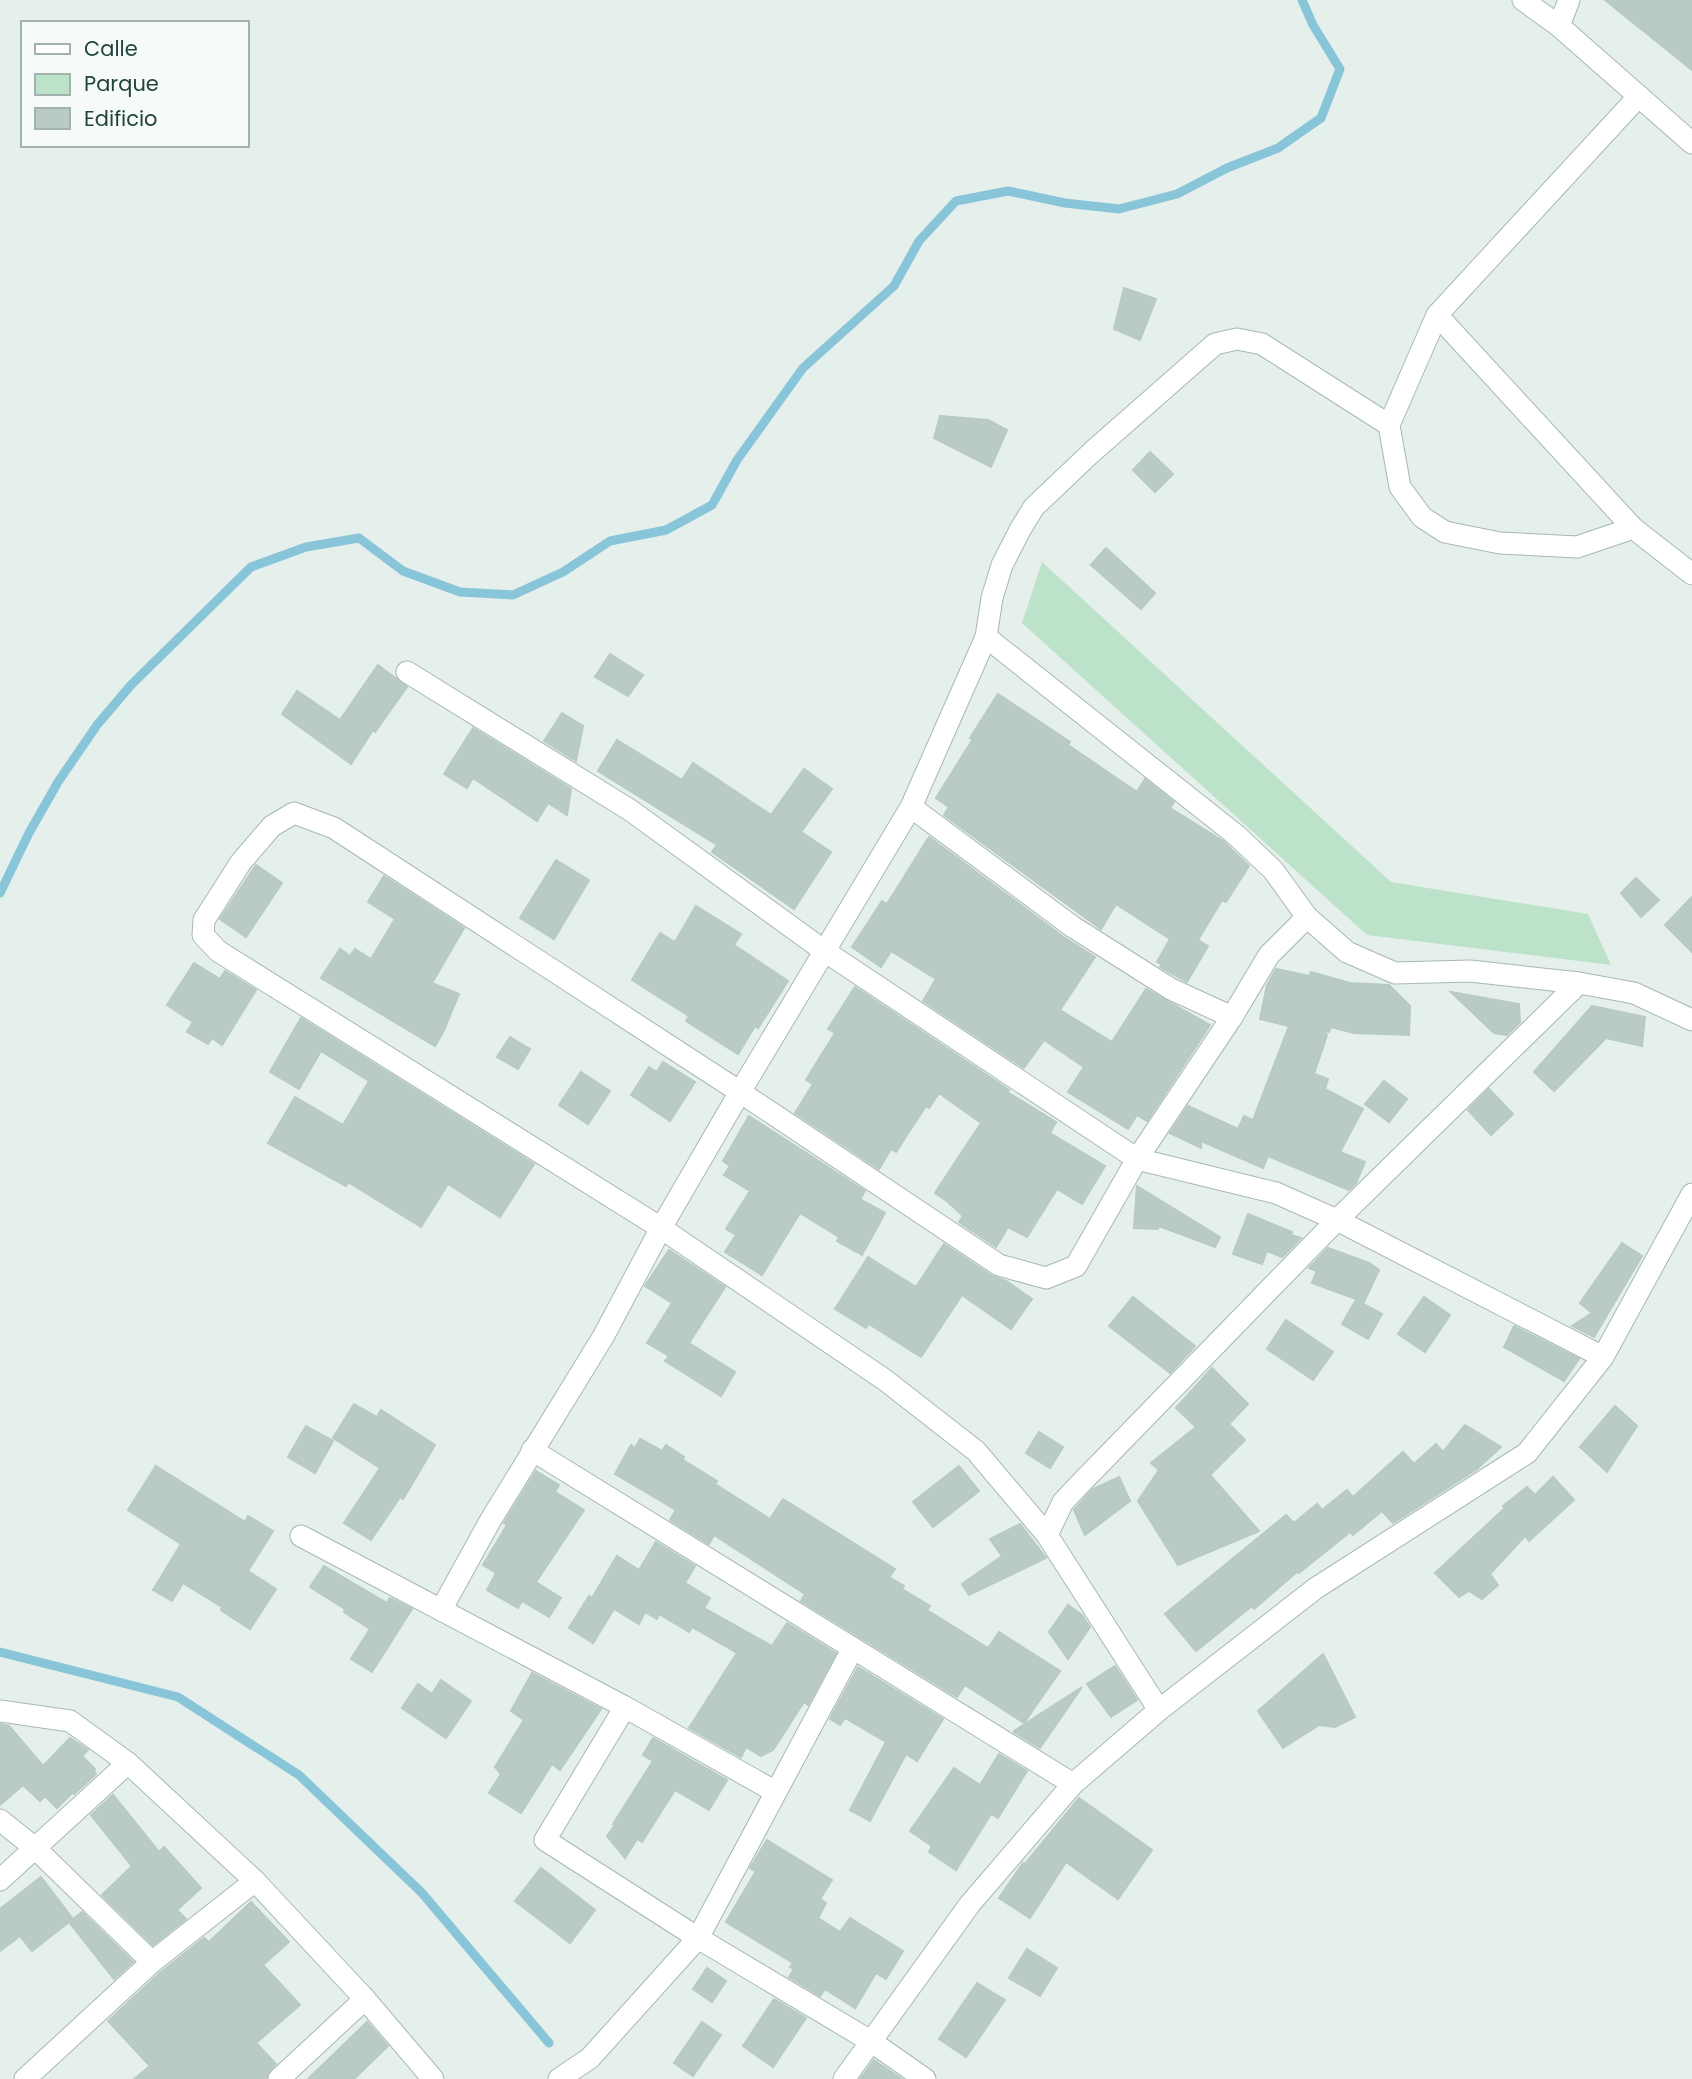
<svg xmlns="http://www.w3.org/2000/svg" width="1692" height="2079" font-family="Poppins,sans-serif">
<rect width="100%" height="100%" fill="#e5efec"/>
<path fill="#bde2ca" d="M1042,562L1391,882L1588,914L1611,965L1367,935L1022,623Z"/>
<g fill="none" stroke-linecap="round" stroke-linejoin="round">
<g stroke="#89c5d8" stroke-width="9">
<path d="M0,893L29,833L58,782L97,725L131,685L251,567L306,547L359,538L403,571L460,592L513,595L563,572L610,541L666,530L712,505L737,460L803,368L894,286L919,241L956,201L1008,191L1065,203L1119,209L1177,194L1227,168L1278,148L1321,118L1340,69L1313,25L1302,0"/>
<path d="M0,1652L178,1697L299,1775L422,1893L549,2043"/>
</g>
</g>
<g fill="#bacbc5" stroke="#b7cac4" stroke-width="2">
<path d="M1605,0H1692V70Z"/>
<path d="M1124,288L1156,299L1140,340L1114,329Z"/>
<path d="M940,416L988,420L1007,430L991,467L934,438Z"/>
<path d="M1150,452L1173,474L1155,492L1133,470Z"/>
<path d="M1106,548L1155,593L1141,609L1091,565Z"/>
<path d="M610,654L643,675L628,696L595,677Z"/>
<path d="M378,665L407,687L375,732L373,730L351,764L282,714L297,691L340,720Z"/>
<path d="M998,694L1070,742L1068,745L1137,792L1145,779L1174,802L1170,808L1223,841L1249,866L1226,902L1222,900L1198,940L1208,946L1187,982L1160,967L1162,964L1157,962L1170,939L1116,904L1101,929L944,815L949,807L936,798L973,739L970,738Z"/>
<path d="M562,713L583,726L576,761L544,741Z"/>
<path d="M473,728L571,789L567,815L548,803L537,821L473,778L467,788L444,774Z"/>
<path d="M617,740L682,780L693,763L771,815L804,769L832,789L801,832L831,852L794,909L712,852L717,845L598,771Z"/>
<path d="M929,837L1065,938L1095,957L1060,1010L1112,1042L1146,989L1210,1025L1147,1121L1137,1115L1128,1129L1068,1092L1084,1067L1044,1040L1024,1068L923,1001L936,979L891,951L881,967L852,947L882,901L887,904Z"/>
<path d="M556,860L589,880L554,939L520,918Z"/>
<path d="M256,865L282,883L246,937L220,919Z"/>
<path d="M384,876L464,928L432,983L459,994L444,1030L435,1046L321,978L340,949L350,956L355,949L371,959L395,919L368,902Z"/>
<path d="M1636,878L1659,900L1641,917L1621,893Z"/>
<path d="M1692,897V952L1665,925Z"/>
<path d="M696,906L741,934L734,945L788,981L758,1028L755,1026L738,1054L686,1021L689,1016L632,980L660,933L675,942Z"/>
<path d="M194,963L220,979L225,971L256,990L222,1045L212,1038L208,1044L187,1032L193,1022L167,1005Z"/>
<path d="M1276,969L1310,976L1311,972L1350,983L1389,985L1410,1006L1409,1035L1354,1033L1331,1027L1329,1032L1322,1031L1327,1035L1314,1074L1328,1079L1325,1089L1363,1109L1340,1152L1365,1162L1356,1183L1349,1190L1268,1156L1263,1168L1201,1141V1148L1170,1133L1188,1106L1238,1129L1244,1116L1253,1120L1289,1026L1260,1019L1267,985Z"/>
<path d="M855,987L1009,1090L1007,1092L1056,1122L1050,1133L1105,1166L1082,1204L1057,1189L1027,1237L1008,1227L996,1247L959,1222L963,1216L948,1202L935,1193L981,1123L939,1093L929,1108L926,1106L896,1152L891,1149L879,1169L795,1113L813,1084L806,1080L835,1033L828,1029Z"/>
<path d="M1451,992L1519,1004L1520,1022L1507,1035L1494,1033Z"/>
<path d="M1592,1006L1645,1017L1642,1046L1606,1038L1554,1091L1534,1072Z"/>
<path d="M301,1018L534,1164L500,1217L448,1184L421,1227L348,1182L346,1186L268,1143L295,1097L343,1125L369,1081L321,1051L299,1089L270,1072Z"/>
<path d="M510,1037L530,1049L518,1069L497,1057Z"/>
<path d="M663,1062L695,1082L670,1121L631,1095L649,1067L657,1072Z"/>
<path d="M581,1072L610,1091L588,1124L559,1105Z"/>
<path d="M1384,1081L1407,1099L1389,1122L1365,1104Z"/>
<path d="M1489,1089L1513,1114L1491,1135L1468,1110Z"/>
<path d="M749,1116L865,1191L860,1199L885,1213L862,1255L837,1241L839,1237L800,1213L762,1275L725,1252L736,1235L726,1229L750,1191L724,1175L730,1166L723,1161Z"/>
<path d="M1137,1186L1220,1237L1215,1247L1159,1226L1158,1229L1134,1228Z"/>
<path d="M1248,1214L1292,1232L1291,1235L1301,1238L1282,1257L1267,1251L1262,1264L1233,1254Z"/>
<path d="M1622,1243L1642,1256L1594,1337L1572,1326L1592,1313L1580,1303Z"/>
<path d="M944,1244L992,1276L1006,1281L1032,1299L1011,1329L962,1295L921,1357L869,1324L866,1328L835,1309L868,1257L916,1287Z"/>
<path d="M1328,1248L1369,1263L1379,1270L1364,1302L1312,1283L1317,1271L1309,1268Z"/>
<path d="M669,1250L725,1287L689,1343L735,1372L721,1396L665,1361L669,1356L647,1343L672,1303L645,1286Z"/>
<path d="M1133,1297L1195,1346L1170,1373L1109,1326Z"/>
<path d="M1424,1297L1450,1315L1425,1352L1398,1334Z"/>
<path d="M1356,1300L1382,1314L1368,1339L1342,1324Z"/>
<path d="M1286,1320L1333,1352L1313,1380L1267,1349Z"/>
<path d="M1514,1326L1579,1359L1564,1381L1504,1347Z"/>
<path d="M1212,1368L1248,1404L1229,1424L1245,1440L1210,1475L1259,1531L1178,1565L1138,1501L1159,1470L1151,1463L1196,1427L1176,1408Z"/>
<path d="M354,1404L377,1417L381,1410L435,1445L403,1499L400,1497L371,1540L344,1523L380,1468L333,1438Z"/>
<path d="M1615,1406L1637,1426L1607,1472L1580,1447Z"/>
<path d="M1465,1425L1501,1447L1477,1469L1393,1523L1382,1511L1353,1535L1350,1532L1299,1573L1298,1571L1254,1609L1252,1606L1196,1651L1165,1614L1286,1515L1294,1523L1317,1504L1322,1510L1347,1490L1353,1497L1403,1452L1414,1464L1436,1444L1443,1452Z"/>
<path d="M306,1426L333,1441L315,1473L288,1457Z"/>
<path d="M1039,1432L1063,1447L1050,1468L1026,1453Z"/>
<path d="M640,1439L662,1451L666,1445L684,1457L683,1460L717,1481L715,1484L770,1519L783,1499L895,1569L889,1577L904,1586L902,1589L930,1606L927,1610L988,1648L999,1632L1060,1671L1024,1723L965,1685L957,1697L801,1601L805,1594L714,1535L709,1544L670,1520L676,1510L615,1474L631,1445L635,1448Z"/>
<path d="M156,1466L245,1522L248,1516L273,1531L248,1571L276,1589L250,1629L221,1610L222,1607L183,1583L172,1601L153,1590L181,1544L128,1510Z"/>
<path d="M959,1466L979,1491L933,1527L913,1502Z"/>
<path d="M536,1471L559,1485L555,1492L584,1510L536,1582L561,1598L549,1617L522,1601L518,1608L487,1590L496,1573L483,1565L507,1525L504,1523Z"/>
<path d="M1119,1477L1130,1501L1085,1535L1074,1510L1093,1489Z"/>
<path d="M1553,1477L1574,1500L1529,1541L1525,1536L1490,1574L1498,1585L1482,1599L1469,1591L1459,1597L1435,1573L1505,1508L1503,1506L1527,1487L1535,1495Z"/>
<path d="M1020,1524L1046,1558L969,1595L962,1584L1002,1556L990,1539Z"/>
<path d="M656,1542L695,1566L685,1583L710,1598L704,1608L772,1646L787,1623L836,1653L808,1705L804,1702L773,1750L761,1756L746,1747L741,1757L689,1728L737,1653L692,1627L689,1632L659,1614L657,1619L645,1612L639,1624L614,1609L593,1643L569,1628L589,1596L592,1598L617,1556L639,1570Z"/>
<path d="M324,1566L387,1603L390,1598L412,1609L372,1672L351,1659L370,1629L344,1612L345,1609L310,1587Z"/>
<path d="M1068,1605L1082,1615L1090,1627L1068,1659L1049,1632Z"/>
<path d="M1323,1654L1355,1717L1335,1727L1319,1725L1283,1748L1258,1711Z"/>
<path d="M1115,1666L1137,1700L1111,1717L1087,1684Z"/>
<path d="M858,1667L943,1719L917,1761L906,1754L870,1821L850,1810L886,1742L845,1718L840,1725L830,1719Z"/>
<path d="M532,1673L601,1709L560,1770L552,1764L521,1813L489,1793L501,1774L495,1767L524,1720L511,1711Z"/>
<path d="M441,1680L471,1701L446,1738L402,1708L418,1684L432,1694Z"/>
<path d="M1082,1687L1040,1748L1014,1732V1731Z"/>
<path d="M0,1724L9,1726L43,1766L70,1738L88,1750L82,1756L95,1769L94,1771L96,1774L74,1794L73,1792L57,1808L45,1796L40,1801L23,1785L0,1805Z"/>
<path d="M653,1738L727,1780L709,1810L675,1790L642,1842L637,1839L625,1858L607,1836L615,1825L613,1824L653,1761L643,1755Z"/>
<path d="M999,1754L1027,1771L998,1818L991,1814L956,1870L929,1852L932,1846L910,1831L954,1768L980,1785Z"/>
<path d="M113,1795L159,1852L164,1847L201,1888L177,1910L186,1919L153,1945L102,1895L132,1866L91,1815Z"/>
<path d="M1079,1798L1152,1850L1118,1899L1066,1862L1030,1918L999,1898L1023,1863L1025,1864Z"/>
<path d="M767,1840L832,1880L820,1899L826,1903L818,1918L840,1932L850,1918L903,1951L886,1979L876,1973L855,2008L825,1989L820,1996L789,1977L794,1969L790,1967L793,1963L726,1922L756,1871L750,1868Z"/>
<path d="M541,1868L595,1910L570,1943L515,1901Z"/>
<path d="M41,1877L73,1919L82,1912L133,1962L114,1979L69,1922L32,1951L20,1936L0,1951V1909Z"/>
<path d="M251,1902L289,1942L263,1965L300,2005L256,2043L276,2064L270,2070L266,2079H134L150,2066L108,2021L161,1972L204,1938L209,1942Z"/>
<path d="M1027,1949L1057,1968L1040,1996L1009,1978Z"/>
<path d="M707,1968L726,1981L712,2002L693,1989Z"/>
<path d="M977,1983L1005,2000L966,2057L939,2039Z"/>
<path d="M774,1999L806,2018L773,2067L743,2046Z"/>
<path d="M367,2022L388,2046L354,2079H308Z"/>
<path d="M702,2022L721,2035L693,2076L674,2063Z"/>
<path d="M874,2060L902,2079H860Z"/>
</g>
<g fill="none" stroke-linecap="round" stroke-linejoin="round">
<g stroke="#a7b8b4" stroke-width="23">
<g id="street">
<path d="M1523,0L1559,26L1692,143"/>
<path d="M1559,26L1569,0"/>
<path d="M1437,315L1633,528L1692,574"/>
<path d="M1633,528L1577,547L1500,543L1445,532L1422,517L1400,487L1389,425L1437,315L1639,96"/>
<path d="M986,637L1236,835L1273,870L1307,917L1347,952L1395,973L1470,971L1579,983L1634,993L1692,1020"/>
<path d="M407,672L630,810L823,950L1137,1159L1276,1193L1337,1220L1603,1357"/>
<path d="M911,807L1073,927L1171,989L1232,1017"/>
<path d="M532,1450L1073,1784"/>
<path d="M1047,1535L1063,1502L1079,1485L1337,1220L1579,983"/>
<path d="M301,1536L625,1707L774,1791"/>
<path d="M441,1610L490,1521L603,1337L661,1228L740,1092L911,807L986,637L992,598L1002,565L1021,528L1034,507L1092,452L1215,344L1237,339L1262,344L1389,425"/>
<path d="M625,1707L545,1840L698,1938L872,2042L925,2079"/>
<path d="M1159,1710L1047,1535L976,1451L885,1380L661,1228L218,951L203,935L204,920L241,862L272,826L294,813L334,828L740,1092L999,1265L1046,1278L1076,1266L1137,1159L1232,1017L1269,955L1307,917"/>
<path d="M0,1711L70,1721L128,1763L255,1881L365,1999L433,2079"/>
<path d="M0,1820L35,1848L152,1962"/>
<path d="M0,1880L128,1763"/>
<path d="M25,2079L152,1962L255,1881"/>
<path d="M279,2079L365,1999"/>
<path d="M559,2079L590,2058L698,1938L853,1648"/>
<path d="M844,2079L970,1904L1073,1784L1159,1710L1316,1588L1527,1453L1603,1357L1692,1194"/>
</g>
</g>
<use href="#street" stroke="#fff" stroke-width="21"/>
</g>
<rect x="21" y="21" width="228" height="126" fill="#f6fbf9" stroke="#a1b2ae" stroke-width="2"/>
<rect x="35" y="44" width="35" height="10" fill="#ffffff" stroke="#a1b2ae" stroke-width="2"/>
<text x="84" y="56" font-size="21" fill="#22443e">Calle</text>
<rect x="35" y="74" width="35" height="21" fill="#bde2ca" stroke="#a1b2ae" stroke-width="2"/>
<text x="84" y="91" font-size="21" fill="#22443e">Parque</text>
<rect x="35" y="108" width="35" height="21" fill="#bacbc5" stroke="#a1b2ae" stroke-width="2"/>
<text x="84" y="126" font-size="21" fill="#22443e">Edificio</text>
</svg>
